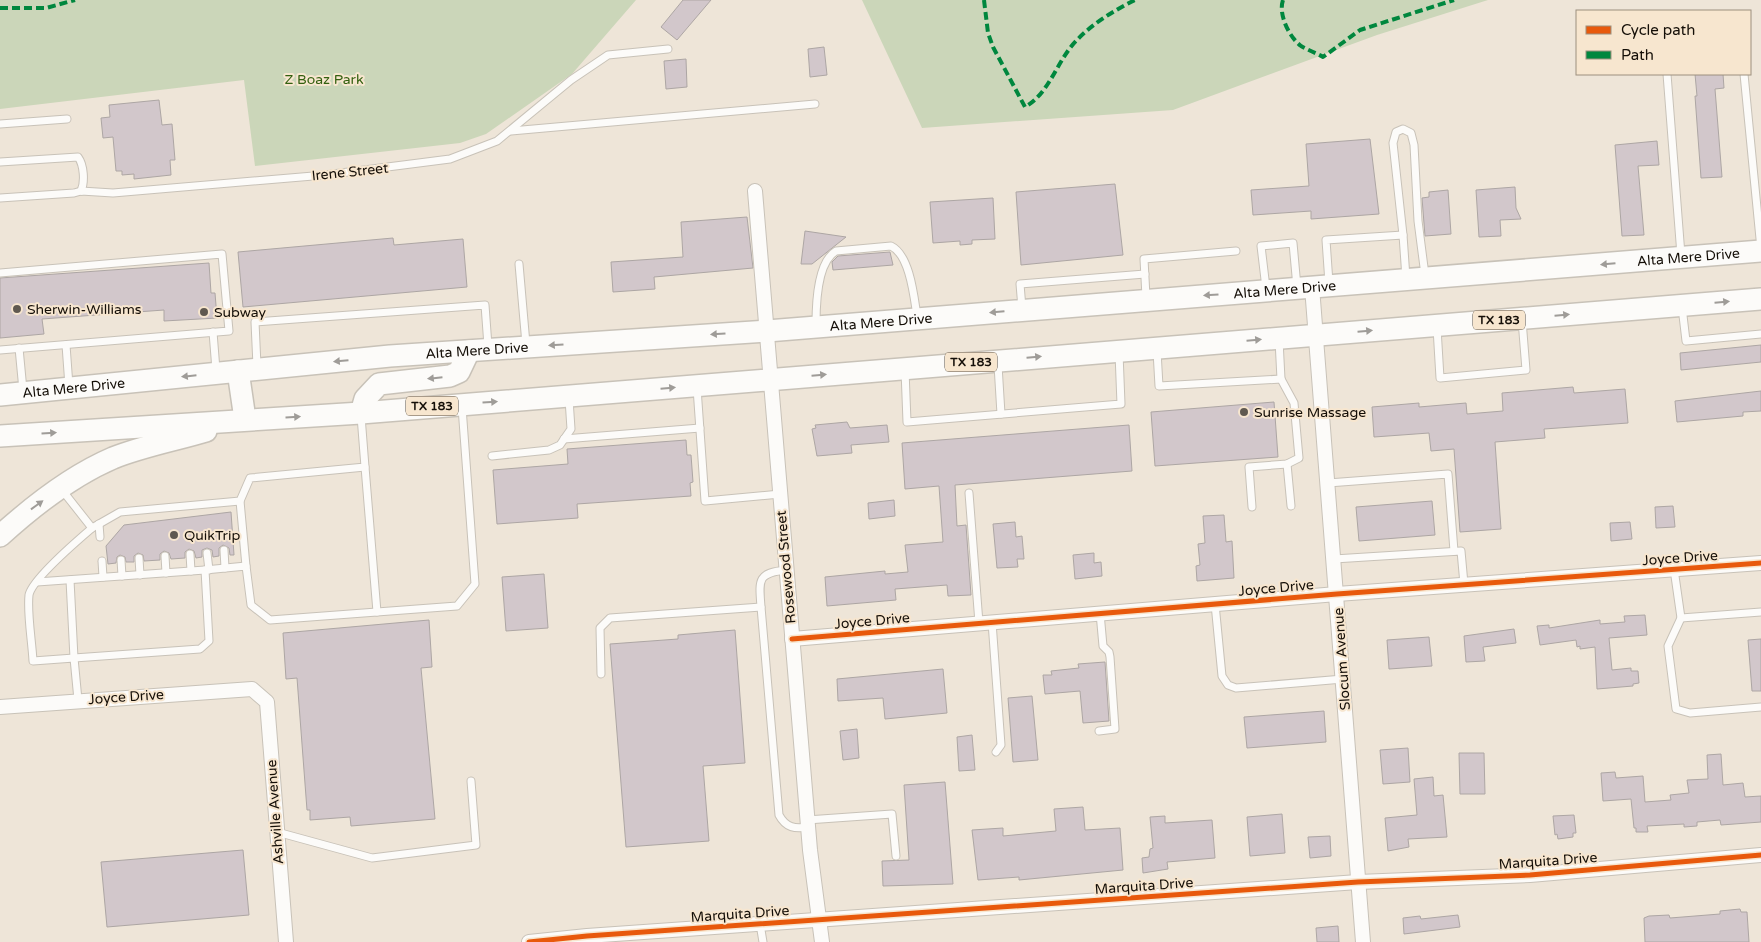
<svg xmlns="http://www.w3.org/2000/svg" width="1761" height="942" font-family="'Varela Round',sans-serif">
<rect width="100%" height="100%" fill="#eee5d8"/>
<g fill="#cbd6b9">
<path d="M0,0H636L572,74L486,134L460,143L255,166L244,80L0,109Z"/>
<path d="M862,0H1488L1377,35L1173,110L922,128Z"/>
</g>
<g fill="#d2c7cb" stroke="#ada6a4">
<path d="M683,0H711L677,40L661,27Z"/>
<path d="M824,47L827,75L810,77L808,49Z"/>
<path d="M686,59L687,87L666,89L664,61Z"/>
<path d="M1695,74H1723L1724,88L1715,89L1722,177L1701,178L1695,96H1697Z"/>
<path d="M159,100L162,125L172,124L175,160H170L171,175L134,179V174L122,175V171H116L113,137L103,138L101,118L110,117L109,105Z"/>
<path d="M1370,139L1379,214L1311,219V211L1253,215L1251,190L1309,186L1306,144Z"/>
<path d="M1657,141L1659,165L1638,166L1644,235L1622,236L1615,145Z"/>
<path d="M1115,184L1123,255L1021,265L1016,192Z"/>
<path d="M1515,187L1516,208L1521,219L1500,220L1501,236L1479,237L1476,190Z"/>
<path d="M1448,190L1451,234L1425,236L1422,198L1429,197V192Z"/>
<path d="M993,198L995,239L972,240V244L960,245V241L933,243L930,202Z"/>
<path d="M747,217L753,268L654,277L655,289L613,292L611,262L683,257L681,222Z"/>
<path d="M805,231L846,237L812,264H801Z"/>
<path d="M393,238L394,245L463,239L467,287L243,307L238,252Z"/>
<path d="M890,252L893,265L833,270L832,262L838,256Z"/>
<path d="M209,263L211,293H215L217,318L164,321V310L42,319L44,334L0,338V278Z"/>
<path d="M1761,345V362L1681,370L1680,353Z"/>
<path d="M1573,387L1574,393L1625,389L1628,423L1544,429L1545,438L1495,442L1501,529L1460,532L1454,449L1431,451L1429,433L1374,437L1372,407L1419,403V407L1466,403L1467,414L1503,411L1502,393Z"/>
<path d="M1761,391V411L1743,412V416L1677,422L1675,401Z"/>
<path d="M1274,402L1278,457L1155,466L1151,412Z"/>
<path d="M847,422L850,428L887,425L889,442L851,445L852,453L817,456L812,429L816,428L815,425Z"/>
<path d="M1129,425L1132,471L955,485L957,526L966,525L971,595L948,596L947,585L895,589L896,600L827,606L825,577L885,571V574L908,572L905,545L943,542L939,486L905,489L902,443Z"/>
<path d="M686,440L687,455H691L693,482L690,483L691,496L577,504L578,518L497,524L493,470L568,464L567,449Z"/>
<path d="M894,500L895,516L869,519L868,503Z"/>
<path d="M1432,501L1435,535L1359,541L1356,507Z"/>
<path d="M1673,506L1675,527L1656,528L1655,507Z"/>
<path d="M231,512L234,555H230L229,548L223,545L219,548V556L213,557L212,550L207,548L202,550V557L196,558L194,551L189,549L185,552V558L171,559L169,553L164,551L160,554V560L144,561L143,555L138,553L134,556V562H126L125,557L120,555L117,557L116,563L108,564L106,546L124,525Z"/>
<path d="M1224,515L1226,542L1232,541L1234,578L1197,581L1196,566L1200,565L1198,544L1205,543L1203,516Z"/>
<path d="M1015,522L1016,537L1022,536L1024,559H1017L1018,567L997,568L993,524Z"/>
<path d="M1630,522L1632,539L1611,541L1610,523Z"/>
<path d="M1094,553V563L1101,562L1102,576L1075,579L1073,555Z"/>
<path d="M544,574L548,628L506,631L502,577Z"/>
<path d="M1645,615L1647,635L1609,638L1612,670L1631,668V671H1638L1639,683L1633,684V686L1597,689L1595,647L1580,649V646L1577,647L1576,640L1540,645L1537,626L1549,625V628L1600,620V624L1625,622L1624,616Z"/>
<path d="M429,620L432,667L421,668L435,819L351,826L350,817L310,820V810H307L297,678L286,679L283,633Z"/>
<path d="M1514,629L1516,643L1483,647L1485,661L1466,662L1464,636Z"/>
<path d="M735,630L745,763L703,766L709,841L626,847L610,644L678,639V635Z"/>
<path d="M1429,637L1432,666L1389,669L1387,640Z"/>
<path d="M1761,639V691H1752L1748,640Z"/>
<path d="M1105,662L1109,721L1083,723L1080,691L1045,694L1043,675H1052L1051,671L1079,668L1078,664Z"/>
<path d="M943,669L947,713L885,719L883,698L838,701L837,679Z"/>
<path d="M1032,696L1038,760L1013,762L1008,698Z"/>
<path d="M1324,711L1326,742L1247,748L1244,717Z"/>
<path d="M857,729L859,758L843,760L840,731Z"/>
<path d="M972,735L975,770L959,771L957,737Z"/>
<path d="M1408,748L1410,782L1383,784L1380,750Z"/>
<path d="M1459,753H1484L1485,794H1460Z"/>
<path d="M1721,754L1723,785L1743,783L1745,797L1761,796V822L1721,825L1720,820L1697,822V826L1684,827V824L1647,826L1648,832H1636V828H1634L1631,799L1603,801L1601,773L1615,772L1616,778L1643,776L1645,802L1671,800L1670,795L1689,793L1687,780L1708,779L1707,755Z"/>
<path d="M1433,777L1434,796L1443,795L1447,837L1408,839L1409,847L1388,851L1385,818L1417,815L1414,779Z"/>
<path d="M945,782L953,884L883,886L882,861L909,860L904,785Z"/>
<path d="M1083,807L1085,830L1120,828L1123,870L1019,880V877L978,880L972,830L1003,828V836L1056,831L1054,809Z"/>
<path d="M1282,814L1285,853L1250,856L1247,817Z"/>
<path d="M1574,815L1576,833H1573V837L1558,839L1557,834L1555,835L1553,816Z"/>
<path d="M1165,816V823L1212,820L1215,858L1167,862L1168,869L1143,873L1142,858L1149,857L1150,849L1153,848L1150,817Z"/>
<path d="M1330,836L1331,856L1310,858L1308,837Z"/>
<path d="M243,850L249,915L107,927L101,862Z"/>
<path d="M1740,909L1741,912H1747L1749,942H1645L1644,918L1649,916L1669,915L1670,918L1720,914V911Z"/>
<path d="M1458,915L1460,927L1404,934L1403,918L1420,916L1421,919Z"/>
<path d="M1338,926L1339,942H1317L1316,928Z"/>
</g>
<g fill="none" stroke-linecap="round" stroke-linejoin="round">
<g stroke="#c8c2b8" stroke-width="9">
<g id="lane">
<path d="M1667,74L1681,255"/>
<path d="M1744,74L1761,249"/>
<path d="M0,124L67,119"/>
<path d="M511,131L815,104"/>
<path d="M0,162L78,157C84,165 85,182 81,191"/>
<path d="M0,198L74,193L81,191L113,193L325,175L450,159L497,141L571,80L608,55L668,49"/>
<path d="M1403,235L1393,143L1396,132L1403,129L1411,133L1414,145L1418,221L1425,275"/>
<path d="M519,264L526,344"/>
<path d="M0,273L222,254L229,331L0,350"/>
<path d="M1329,283L1326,240L1403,235L1406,278"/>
<path d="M1266,288L1261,246L1293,243L1297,287"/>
<path d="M1146,297L1144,259L1236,251"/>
<path d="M1682,307L1686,341L1761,334"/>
<path d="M1022,308L1020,284L1145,274"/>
<path d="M816,324C816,304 817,262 836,251L891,246C910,255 914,297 917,316"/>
<path d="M1437,328L1440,378L1526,370L1522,320"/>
<path d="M213,332L216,370"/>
<path d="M66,345L69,386"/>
<path d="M19,348L23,390"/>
<path d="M1157,351L1159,386L1281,379L1279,340"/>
<path d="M998,365L1001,414"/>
<path d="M257,366L255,322L485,305L488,346"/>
<path d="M905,370L907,422L1121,404L1119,353"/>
<path d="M697,388L705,501L780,494"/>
<path d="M564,439L700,428"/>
<path d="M492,456L549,450L560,445L571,429L569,399"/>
<path d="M1287,464L1291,506"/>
<path d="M365,467L377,612"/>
<path d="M1328,483L1448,474L1454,551"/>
<path d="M62,490L92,528C78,540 32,579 29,595C27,614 32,641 33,661L74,658L78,700"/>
<path d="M969,493L979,623"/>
<path d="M240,501L246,566"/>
<path d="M1252,507L1249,467L1287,464L1299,458L1294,403L1281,379"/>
<path d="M99,524L100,537"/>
<path d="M92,528L120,512L240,501L250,478L365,467L361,416"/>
<path d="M224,550L225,568"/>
<path d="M207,553L209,570"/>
<path d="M190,554L191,571"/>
<path d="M165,556L166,573"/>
<path d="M139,558L140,575"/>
<path d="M1334,559L1461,551L1464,584"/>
<path d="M121,560L122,576"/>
<path d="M102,561L103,577"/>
<path d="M1674,569L1681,618L1761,612"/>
<path d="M786,570C757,573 759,580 761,607L779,815C786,828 795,829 808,827"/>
<path d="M70,580L74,658L200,649L209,641L205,570L246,566L251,605L270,620L457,606L475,584L462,407"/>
<path d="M37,582L205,570"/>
<path d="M1215,604L1222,676L1228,685L1236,688L1343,679"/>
<path d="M1681,618L1668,646L1676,709L1690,713L1761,707"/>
<path d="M992,622L1001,745L996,752"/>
<path d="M601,674L600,628L610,618L761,607"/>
<path d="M1099,731L1115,729L1110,657L1109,652L1103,646L1100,613"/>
<path d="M807,820L892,814L896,856"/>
<path d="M277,832L372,858L476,845L471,781"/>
<path d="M760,924L763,942"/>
</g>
</g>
<g stroke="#c8c2b8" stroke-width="16">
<g id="street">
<path d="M755,191L810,850L822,942"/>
<path d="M1312,287L1363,942"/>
<path d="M792,639L1337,594L1761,563"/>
<path d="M0,707L252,689L267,702L286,942"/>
<path d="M529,942L587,936L1358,882L1530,875L1761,855"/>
</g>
</g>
<g stroke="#c8c2b8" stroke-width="24">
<g id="primary">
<path d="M238,371L245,419"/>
<path id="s1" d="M0,395L390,356L767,331L1761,251"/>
<path d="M361,413L365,399L379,384L450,376L459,372L469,351"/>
<path d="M0,436L361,413L1761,299"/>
<path d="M0,536C34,505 71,476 113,458C143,446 176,440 206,431"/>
</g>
</g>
<use href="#lane" stroke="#fcfbf9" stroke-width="7"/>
<use href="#street" stroke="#fcfbf9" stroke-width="14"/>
<use href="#primary" stroke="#fcfbf9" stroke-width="21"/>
<g stroke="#00873e" stroke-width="4" stroke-dasharray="8 4" stroke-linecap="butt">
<path d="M984,0L988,33L993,47L1025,107C1050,93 1057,60 1077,40C1093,23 1115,10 1135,0"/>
<path d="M1283,0C1278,14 1289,37 1301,46C1308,50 1316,53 1323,57L1360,30L1454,0"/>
<path d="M0,8H46L75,0"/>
</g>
<g stroke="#f7e6cf" stroke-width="8">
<g id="cycleway">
<path d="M792,639L1337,594L1761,563"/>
<path d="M529,942L587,936L1358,882L1530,875L1761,855"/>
</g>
</g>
<use href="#cycleway" stroke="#e8590c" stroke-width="5"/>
</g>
<defs><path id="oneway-solid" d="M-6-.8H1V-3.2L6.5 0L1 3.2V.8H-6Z" transform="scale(1.25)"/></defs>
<g fill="#9f9c98">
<use href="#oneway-solid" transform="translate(1608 264) rotate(175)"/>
<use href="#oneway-solid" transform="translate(1211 295) rotate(176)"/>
<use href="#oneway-solid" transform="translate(1722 302) rotate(-5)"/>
<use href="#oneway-solid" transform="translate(997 312) rotate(175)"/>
<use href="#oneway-solid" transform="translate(1562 315) rotate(-5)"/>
<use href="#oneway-solid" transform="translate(1365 331) rotate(-5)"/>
<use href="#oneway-solid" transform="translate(718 334) rotate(176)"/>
<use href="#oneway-solid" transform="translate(1254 340) rotate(-5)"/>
<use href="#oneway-solid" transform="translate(556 345) rotate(176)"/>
<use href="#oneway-solid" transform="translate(1034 357) rotate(-5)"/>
<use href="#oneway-solid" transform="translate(341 361) rotate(175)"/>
<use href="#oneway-solid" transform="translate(819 375) rotate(-5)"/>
<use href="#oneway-solid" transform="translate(189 376) rotate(174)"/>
<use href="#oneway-solid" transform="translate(435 378) rotate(174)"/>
<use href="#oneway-solid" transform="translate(668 388) rotate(-5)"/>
<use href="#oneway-solid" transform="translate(490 402) rotate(-4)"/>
<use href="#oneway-solid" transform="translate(293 417) rotate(-3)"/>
<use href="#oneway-solid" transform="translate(49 433) rotate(-4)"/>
<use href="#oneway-solid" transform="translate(37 505) rotate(-36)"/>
</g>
<g fill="#605950" stroke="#f7e6cf" stroke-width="2">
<circle cx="17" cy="309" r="5"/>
<circle cx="204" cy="312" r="5"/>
<circle cx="1244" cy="412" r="5"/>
<circle cx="174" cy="535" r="5"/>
</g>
<g text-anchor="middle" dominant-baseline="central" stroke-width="4" stroke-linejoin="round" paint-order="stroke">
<g fill="#f7e6cf" stroke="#584f43" stroke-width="1">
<rect x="1473" y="310.5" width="52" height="19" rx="4"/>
<rect x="945" y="352.5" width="52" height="19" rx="4"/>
<rect x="406" y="396.5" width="52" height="19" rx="4"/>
</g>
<g font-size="12" font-weight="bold" fill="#140e07">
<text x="1499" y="320">TX 183</text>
<text x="971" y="362">TX 183</text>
<text x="432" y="406">TX 183</text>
</g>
<g font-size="14" fill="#33600f" stroke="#f7e6cf">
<text x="324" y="79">Z Boaz Park</text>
</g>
<g font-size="14" fill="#140e07" stroke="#f7e6cf">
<text transform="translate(350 172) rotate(-6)">Irene Street</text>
<text stroke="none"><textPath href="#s1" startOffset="1694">Alta Mere Drive</textPath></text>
<text stroke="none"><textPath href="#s1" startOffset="1289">Alta Mere Drive</textPath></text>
<text stroke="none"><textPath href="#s1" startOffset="884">Alta Mere Drive</textPath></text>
<text stroke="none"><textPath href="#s1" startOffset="479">Alta Mere Drive</textPath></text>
<text stroke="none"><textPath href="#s1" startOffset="74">Alta Mere Drive</textPath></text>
<text transform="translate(1680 558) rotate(-4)">Joyce Drive</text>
<text transform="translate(786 567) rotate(-95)">Rosewood Street</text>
<text transform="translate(1276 588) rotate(-5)">Joyce Drive</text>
<text transform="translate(872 621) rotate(-5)">Joyce Drive</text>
<text transform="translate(1342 659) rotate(-94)">Slocum Avenue</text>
<text transform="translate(126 697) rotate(-4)">Joyce Drive</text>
<text transform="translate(275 812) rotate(-94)">Ashville Avenue</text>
<text transform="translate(1548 861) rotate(-4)">Marquita Drive</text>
<text transform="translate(1144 886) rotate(-4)">Marquita Drive</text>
<text transform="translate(740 914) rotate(-4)">Marquita Drive</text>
</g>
<g font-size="14" fill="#140e07" stroke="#f7e6cf" text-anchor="start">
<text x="27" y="309">Sherwin-Williams</text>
<text x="214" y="312">Subway</text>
<text x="1254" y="412">Sunrise Massage</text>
<text x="184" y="535">QuikTrip</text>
</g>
</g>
<rect x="1576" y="10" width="175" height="65" fill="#f7e6cf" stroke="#9c907f"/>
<rect x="1586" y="26" width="25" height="8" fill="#e8590c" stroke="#9c907f"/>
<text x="1621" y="35" font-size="15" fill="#140e07">Cycle path</text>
<rect x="1586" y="51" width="25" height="8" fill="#00873e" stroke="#9c907f"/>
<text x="1621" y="60" font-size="15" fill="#140e07">Path</text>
</svg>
